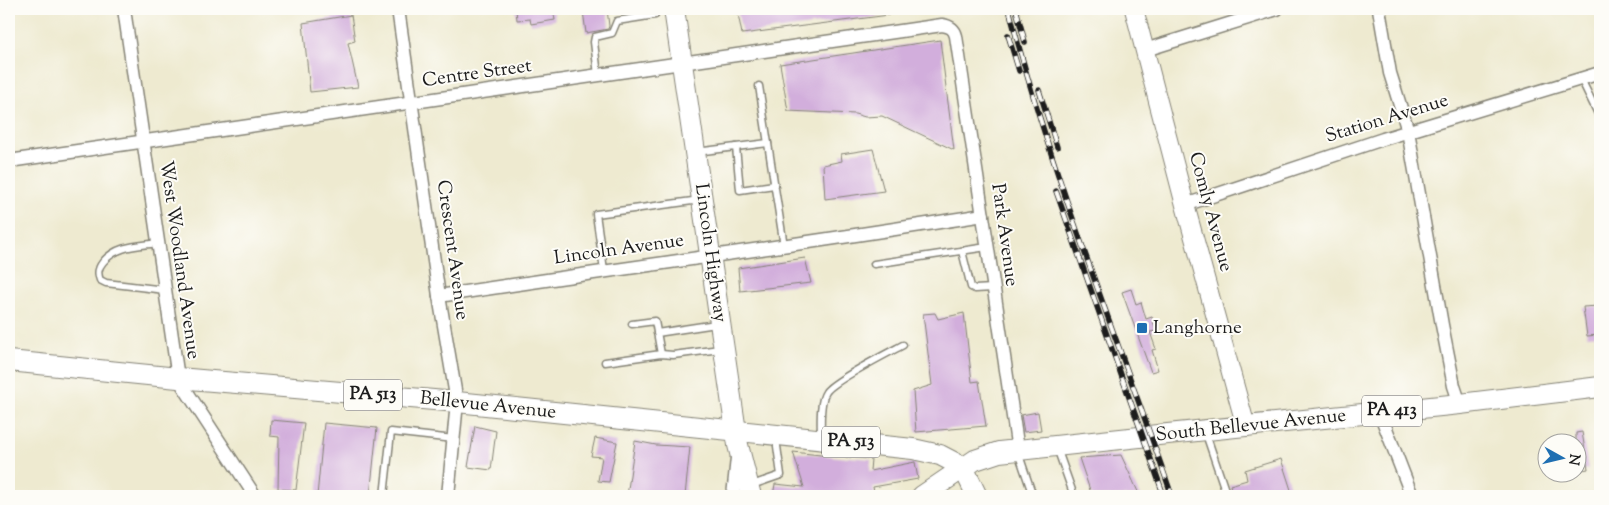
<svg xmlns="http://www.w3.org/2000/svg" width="1609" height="505" font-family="'Sorts Mill Goudy',serif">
<rect width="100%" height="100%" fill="#fdfcf7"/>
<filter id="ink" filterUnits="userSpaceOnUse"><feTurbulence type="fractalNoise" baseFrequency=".02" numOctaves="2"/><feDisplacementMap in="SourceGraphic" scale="10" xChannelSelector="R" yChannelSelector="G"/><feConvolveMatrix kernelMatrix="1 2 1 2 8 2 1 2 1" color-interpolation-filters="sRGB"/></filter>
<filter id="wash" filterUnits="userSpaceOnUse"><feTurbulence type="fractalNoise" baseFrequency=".0096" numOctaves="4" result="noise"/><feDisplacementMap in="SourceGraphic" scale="20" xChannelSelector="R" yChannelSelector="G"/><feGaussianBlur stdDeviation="1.12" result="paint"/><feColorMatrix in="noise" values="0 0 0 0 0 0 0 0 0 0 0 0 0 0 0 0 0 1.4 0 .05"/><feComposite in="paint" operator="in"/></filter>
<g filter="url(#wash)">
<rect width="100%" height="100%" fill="#eeead0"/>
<g id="blocks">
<g fill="#d2aedc">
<path d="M516,9H553L555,20L531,24L530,19L517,20Z"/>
<path d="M599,9H607L609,26L608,29L586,33L583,11Z"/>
<path d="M737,9H888L889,15L742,34Z"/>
<path d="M351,15L355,41L348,43L358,87L310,92L303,23Z"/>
<path d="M940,40L954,150L882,116L865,117L855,114L788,111L780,64Z"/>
<path d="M873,149L884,191L825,199L823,165L842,161L841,154Z"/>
<path d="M805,258L811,283L740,291L738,268Z"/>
<path d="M1131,289L1136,304L1141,302L1146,319L1152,317L1156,331L1150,332L1156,349L1152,350L1158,370L1151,372L1122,292Z"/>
<path d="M1598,306V315H1600V332H1599V335L1587,336L1583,307Z"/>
<path d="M935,313L938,319L964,313L972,382L979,381L986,426L916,432L913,391L932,385L923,314Z"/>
<path d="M1038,412L1041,430L1024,432L1021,415Z"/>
<path d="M271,420L304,423L296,490L278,489L279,437L270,436Z"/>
<path d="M324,423L377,428L370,496H317Z"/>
<path d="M475,426L496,431L491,470L468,467Z"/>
<path d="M1582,432L1588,469L1576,471V433Z"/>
<path d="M595,438L617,442L609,482L598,481L602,457L591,456Z"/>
<path d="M635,441L656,445L690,447L685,496H627Z"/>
<path d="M793,452L848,458V457L871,459L870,471L915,462L918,479L873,487L875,496H773L775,484L804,487Z"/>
<path d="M1121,455L1140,496H1092L1079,458Z"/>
<path d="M1281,459L1293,496H1233L1230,485L1247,480L1245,470Z"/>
</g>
</g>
</g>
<g filter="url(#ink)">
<use href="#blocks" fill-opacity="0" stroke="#858376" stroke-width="1"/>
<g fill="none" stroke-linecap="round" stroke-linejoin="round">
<g stroke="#858376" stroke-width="9">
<g id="lane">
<path d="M598,75L594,42L595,37L612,33L617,21L655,15V9"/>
<path d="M1581,79L1600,118"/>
<path d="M759,86L784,246"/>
<path d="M736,147L740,190L774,185"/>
<path d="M696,152L768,143"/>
<path d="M158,243C138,246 117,245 103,262C98,268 97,273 100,280L106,283L165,290"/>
<path d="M962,251L971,287L975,289L993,288"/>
<path d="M874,264L987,247"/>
<path d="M604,270L596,214L700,200"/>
<path d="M632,324L655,321L661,354"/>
<path d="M657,333L716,324"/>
<path d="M605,362L661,354L673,355L720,349"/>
<path d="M1206,434L1227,496"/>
<path d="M821,438C821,426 819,402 826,392C833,381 888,353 903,345"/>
<path d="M1057,448L1074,496"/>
<path d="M1018,452L1033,496"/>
<path d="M752,485L781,475L776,439"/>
<path d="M384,496L391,432L454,439"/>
</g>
</g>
<g stroke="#858376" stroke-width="15">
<g id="street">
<path d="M124,9L178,378L255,496"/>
<path d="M398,9L439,296L457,402L448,496"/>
<path d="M1379,9L1390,73L1408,131L1442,325L1454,386L1460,404"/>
<path d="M1145,50L1277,9"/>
<path d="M9,161L942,25C949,26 954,28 956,36L1018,450"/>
<path d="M1185,205L1383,139L1600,73"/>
<path d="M439,296C620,268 802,245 983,215"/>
<path d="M1380,413L1412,496"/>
<path d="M733,496L737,458"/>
</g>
</g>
<g stroke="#858376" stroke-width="20">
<path id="secondary" d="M1134,9L1185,205L1246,427"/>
</g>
<g stroke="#858376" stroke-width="22">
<g id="primary">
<path d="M674,9L738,445L751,496"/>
<path d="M9,361L178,378L457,402L913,449L940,455L963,467"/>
<path d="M963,467L977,496"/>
<path d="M922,496L975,460L999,452L1158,435L1460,404L1600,387"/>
</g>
</g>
<use href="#lane" stroke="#fff" stroke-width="6"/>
<use href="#street" stroke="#fff" stroke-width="12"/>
<use href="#secondary" stroke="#fff" stroke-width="18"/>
<use href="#primary" stroke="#fff" stroke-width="20"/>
<g stroke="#1c1c1c" stroke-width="5.5">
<g id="rail">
<path d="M1009,9C1051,175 1116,334 1172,496"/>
<path d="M1016,9L1025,42"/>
<path d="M1008,35L1019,71"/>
<path d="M1039,90L1057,147"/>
<path d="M1056,191L1164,496"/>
</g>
</g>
<use href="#rail" stroke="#fdfcf7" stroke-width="4" stroke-dasharray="11" stroke-linecap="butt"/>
</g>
</g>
<rect fill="#1f6fb2" stroke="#fdfcf7" stroke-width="2" x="1136" y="322" width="12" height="12" rx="2.5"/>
<g text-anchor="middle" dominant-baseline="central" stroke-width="4" stroke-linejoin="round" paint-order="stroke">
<g fill="#fdfcf7" stroke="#605f5e" stroke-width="1">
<rect x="344" y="379.5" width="58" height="31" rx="4"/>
<rect x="1362" y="395.5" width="60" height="31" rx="4"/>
<rect x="822" y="426.5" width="58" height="31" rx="4"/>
</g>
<g font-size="18" font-weight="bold" fill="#1c1c1c">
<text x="373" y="395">PA 513</text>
<text x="1392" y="411">PA 413</text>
<text x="851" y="442">PA 513</text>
</g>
<g font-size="19" fill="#1c1c1c" stroke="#fdfcf7">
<text transform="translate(477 74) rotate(-8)">Centre Street</text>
<text transform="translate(1387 119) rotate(-17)">Station Avenue</text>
<text transform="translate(1210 212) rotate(75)">Comly Avenue</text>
<text transform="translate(1004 235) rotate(82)">Park Avenue</text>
<text transform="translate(452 250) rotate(82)">Crescent Avenue</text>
<text transform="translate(619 250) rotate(-8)">Lincoln Avenue</text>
<text transform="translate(710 253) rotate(82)">Lincoln Highway</text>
<text transform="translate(179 260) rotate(82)">West Woodland Avenue</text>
<text transform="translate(488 406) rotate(6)">Bellevue Avenue</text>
<text transform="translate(1251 426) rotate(-6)">South Bellevue Avenue</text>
</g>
<g font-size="19" fill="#1c1c1c" stroke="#fdfcf7" text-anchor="start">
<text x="1153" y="328">Langhorne</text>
</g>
</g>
<rect width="1609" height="505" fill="none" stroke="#fdfcf7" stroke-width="30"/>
<g transform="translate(1562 458) rotate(98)"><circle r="24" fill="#fdfcf7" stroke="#a3a29f"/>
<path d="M0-4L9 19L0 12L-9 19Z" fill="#1f6fb2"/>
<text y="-8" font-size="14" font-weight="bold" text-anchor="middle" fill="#1c1c1c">N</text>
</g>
</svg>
